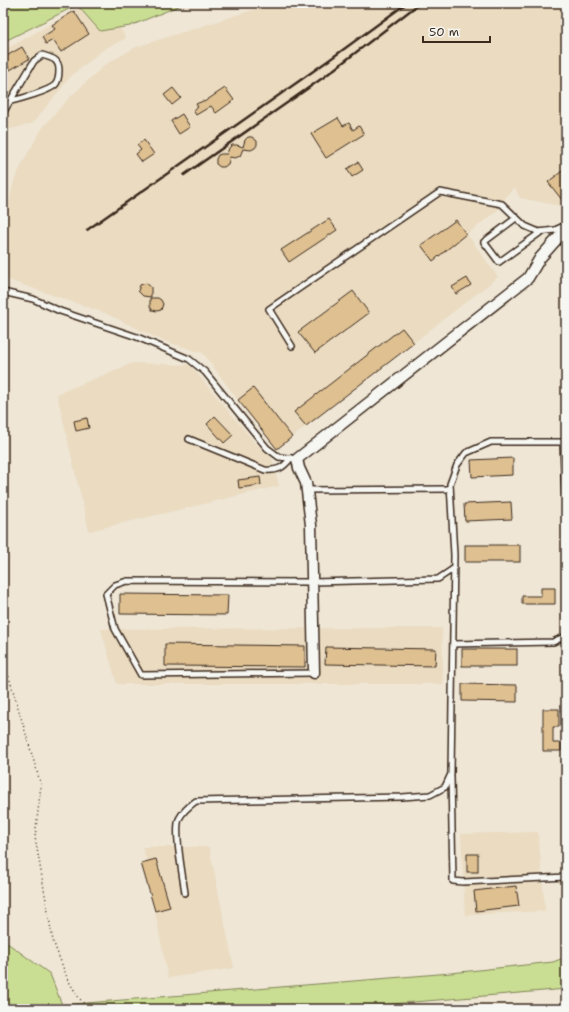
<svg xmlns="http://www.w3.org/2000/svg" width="569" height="1012" font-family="'Shantell Sans',sans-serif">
<rect width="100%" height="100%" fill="#efe6d5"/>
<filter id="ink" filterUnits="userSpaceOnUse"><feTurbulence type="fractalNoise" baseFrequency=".025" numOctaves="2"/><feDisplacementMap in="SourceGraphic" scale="8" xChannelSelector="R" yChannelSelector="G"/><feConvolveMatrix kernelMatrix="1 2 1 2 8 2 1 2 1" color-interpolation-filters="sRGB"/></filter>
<g filter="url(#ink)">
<g fill="#eadbc1">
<path d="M88,3H105L126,38L104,49L71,76L33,123L3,131V51Z"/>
<path d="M275,3H566V207L520,198L515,188L508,194L497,211L467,234L498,277L277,449L238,400L203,353L161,340L105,313L3,278L4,228L14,181L24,160L43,127L70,97L105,65L136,47Z"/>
<path d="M133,363L190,365L256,444L271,455L279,486L89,531L57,394Z"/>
<path d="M442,628L443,684H117L101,629Z"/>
<path d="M538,832L545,911L465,915L461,834Z"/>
<path d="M142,847H209L234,968L168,978L155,911L141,863L147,861Z"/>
</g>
<g fill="#c9de93" stroke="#828458">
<path d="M3,3H186L130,26L100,31L77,5L3,42Z"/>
<path d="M3,940L50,974L62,1005L451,973L553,962L566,957V989L333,1009H3Z"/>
</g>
<g fill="#dec091" stroke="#3b2a1e">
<path d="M74,11L89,34L61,52L53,40L46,44L42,37L55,29L52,25Z"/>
<path d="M22,47L29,59L10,70L3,58Z"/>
<path d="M173,88L181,98L172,105L164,95Z"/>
<path d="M225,88L234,100L216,113L211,106L196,115L193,110L198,107L196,104L203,101L204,102Z"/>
<path d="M182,114L190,127L179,134L171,121Z"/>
<path d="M338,118L343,126L349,123L353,130L359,126L364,134L326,158L311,134Z"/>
<path d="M248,137H252L257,141V145L255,148L251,150L243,149L240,156L235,158L230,157L228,164L224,167H220L216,164V159L218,155L221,154H227L229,148L232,145H237L243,147L245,140Z"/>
<path d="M144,140L154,154L142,162L136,154L141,150L137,145Z"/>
<path d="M358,162L363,170L352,177L347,169Z"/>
<path d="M566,168V205L548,182Z"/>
<path d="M329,219L337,230L289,262L281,250Z"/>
<path d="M456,220L466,234L433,261L421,245Z"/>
<path d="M467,278L471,285L456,294L452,287Z"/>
<path d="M146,283L151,287V297L143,296L138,291L140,285Z"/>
<path d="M353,291L369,313L315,353L298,332Z"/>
<path d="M150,298H158L161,300L163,304L161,310L157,311L152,310L150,306Z"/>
<path d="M402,328L414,343L306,426L294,412Z"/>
<path d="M253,388L292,437L277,449L238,400Z"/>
<path d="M215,416L233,435L224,443L207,424Z"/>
<path d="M87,418L89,428L76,431L74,421Z"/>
<path d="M513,458V475L472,477L471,460Z"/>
<path d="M260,477L261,485L239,488L238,480Z"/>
<path d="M511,502L512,519L465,521L464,504Z"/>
<rect x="465" y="545" width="55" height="17"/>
<path d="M541,588H555V604H522V596H541Z"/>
<path d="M120,594L228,595L227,615L120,614Z"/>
<path d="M165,644L305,646V667L165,666Z"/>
<path d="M326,647L436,649L435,666L325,664Z"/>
<rect x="462" y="649" width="55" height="17"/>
<path d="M462,684L517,685V702L462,701Z"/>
<path d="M543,709H559V727H553V743H561V751H543Z"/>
<rect x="467" y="854" width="11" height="18"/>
<path d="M156,859L170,907L155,911L141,863Z"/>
<path d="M516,886L519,906L476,911L474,891Z"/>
</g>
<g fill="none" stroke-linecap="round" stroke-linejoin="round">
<g stroke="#3b2a1e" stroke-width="8">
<g id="service">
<path d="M3,113L34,61L42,55C52,58 59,59 59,70C59,75 59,81 55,85C49,91 20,99 11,101"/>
<path d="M516,218L484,242L499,262L541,232"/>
<path d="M3,292L33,299L60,311L137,337L189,359L205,372L267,448L279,457L297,459"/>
<path d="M292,346L269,309L440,192L502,204L525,226L539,232L555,230L566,225"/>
<path d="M189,439L265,470C278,471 283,468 291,458"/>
<path d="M563,442L566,520"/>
<path d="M307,490L450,489"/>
<path d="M453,644L553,642L566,636"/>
<path d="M314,673L141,675L115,629L106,594L115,585L127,581L312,582L438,579L453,569"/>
<path d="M451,777L453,881L463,882L566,877"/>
<path d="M185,893C183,877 174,833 179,819C183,811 189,806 196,801L402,797L430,795L445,787L451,774L454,555L450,484L457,465L466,453L491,442H566"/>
</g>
</g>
<g stroke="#3b2a1e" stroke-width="13">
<path id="minor" d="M314,673L311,525L306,483L299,468L297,459L528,278L540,258L566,229"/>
</g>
<g stroke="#3b2a1e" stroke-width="1.5" stroke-dasharray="1 3" stroke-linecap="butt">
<path d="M3,657L41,785L35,837L53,941L68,980L79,998L89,1009"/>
<path d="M546,1009L566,1007"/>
</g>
<use href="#service" stroke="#f6f6f2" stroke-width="5"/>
<use href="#minor" stroke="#f6f6f2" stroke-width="10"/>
<g stroke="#3b2a1e" stroke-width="2.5">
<path d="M184,175L324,77L420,3"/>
<path d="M87,230L329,60L407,3"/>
</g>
</g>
</g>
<rect width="569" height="1012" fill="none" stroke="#f6f6f2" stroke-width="16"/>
<rect x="8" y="8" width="553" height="996" fill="none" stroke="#3b2a1e" stroke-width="1.5" filter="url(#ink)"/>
<path d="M423 36v6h67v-6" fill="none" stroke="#3b2a1e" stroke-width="2"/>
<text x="429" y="36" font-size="12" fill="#3b2a1e" stroke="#f6f6f2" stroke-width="3" paint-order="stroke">50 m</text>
</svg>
